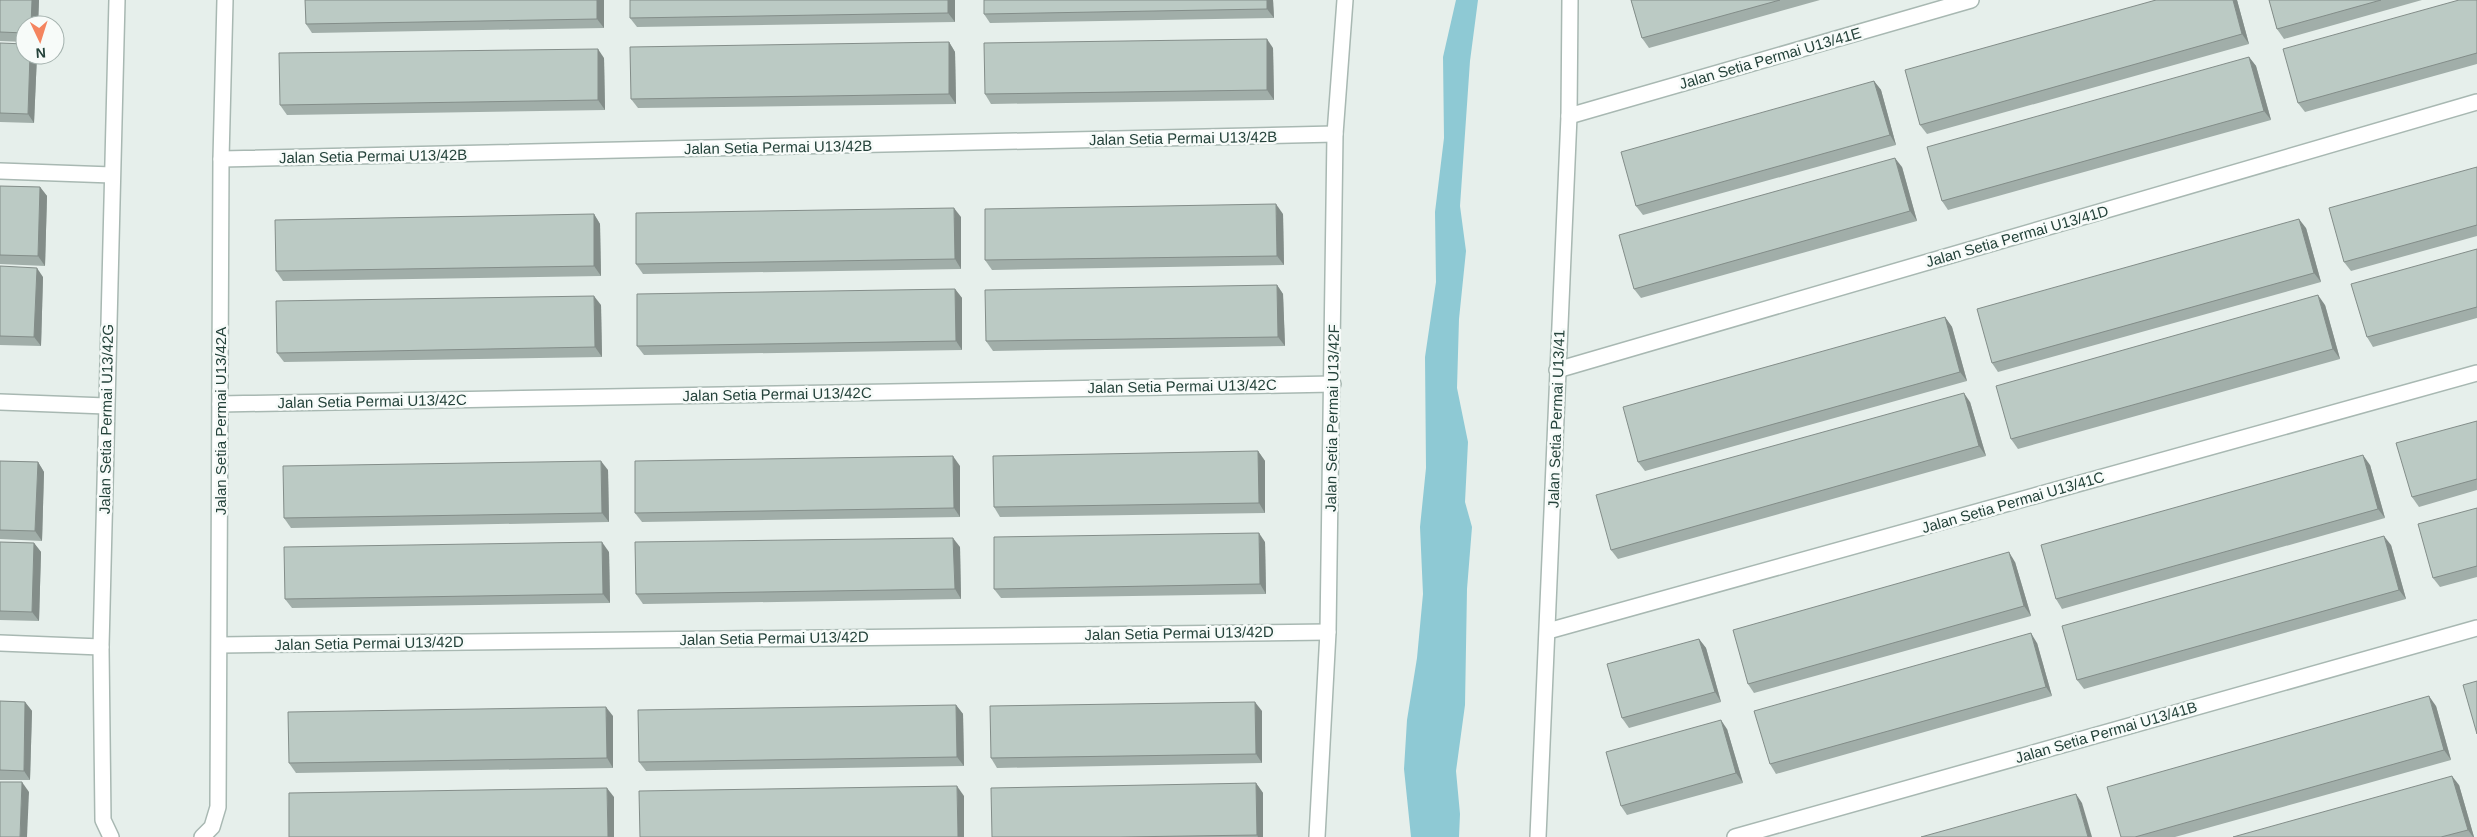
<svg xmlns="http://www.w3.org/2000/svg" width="2477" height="837" font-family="Helvetica,sans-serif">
<rect width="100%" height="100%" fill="#e6efeb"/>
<path fill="#8ec9d4" d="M1456,0H1478L1470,61L1460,206L1466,251L1459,319L1457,388L1468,442L1465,502L1472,527L1467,589L1465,705L1456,771L1460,814L1459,837H1411L1404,769L1407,720L1417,658L1423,594L1420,527L1426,468L1425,357L1436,282L1435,212L1444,138L1443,57Z"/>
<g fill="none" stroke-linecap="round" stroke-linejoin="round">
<g stroke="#a8b8b2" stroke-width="18">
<g id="street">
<path d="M1569,116L1971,0"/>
<path d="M221,159L1335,134"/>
<path d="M0,171L112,175"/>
<path d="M1557,370L2477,102"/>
<path d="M0,402L106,406"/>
<path d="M220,404L1333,384"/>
<path d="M1548,631L2477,373"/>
<path d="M0,643L101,647"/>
<path d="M220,645L1328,632"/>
<path d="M111,837L103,820L101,647L117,0"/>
<path d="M202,837L212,827L218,807L221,159L225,0"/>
<path d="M1317,837L1328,632L1335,134L1345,0"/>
<path d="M1538,837L1569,116L1570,0"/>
<path d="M1735,837L2477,628"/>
</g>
</g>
<use href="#street" stroke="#fff" stroke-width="15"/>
</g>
<g fill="#a1aea9">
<path d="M0,0H39L38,25H25V42L0,41Z"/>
<path d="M305,0H604V28L312,33L306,24Z"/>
<path d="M630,0H955V22L637,27L630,18Z"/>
<path d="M984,0H1273L1274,18L990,23L984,14Z"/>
<path d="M1631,0H1820L1649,48L1642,38Z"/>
<path d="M2156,0H2237L2249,44L1927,134L1920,125Z"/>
<path d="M2269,0H2422L2284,39L2277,29Z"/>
<path d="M2477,0V64L2305,112L2298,103Z"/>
<path d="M949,42L955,52L956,104L638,108L631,99Z"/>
<path d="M0,43L25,55H37L34,123L0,122Z"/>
<path d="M1273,48L1274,100L991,104L985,94Z"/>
<path d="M2249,57L2256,66L2271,120L1948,210L1942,201Z"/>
<path d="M604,58L605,110L287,115L280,105Z"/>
<path d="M1874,81L1881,90L1896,145L1643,215L1636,206Z"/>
<path d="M1902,167L1917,221L1641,298L1634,289Z"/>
<path d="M2477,167V236L2351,271L2344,262Z"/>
<path d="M0,186L40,187L47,196L45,266L0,264Z"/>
<path d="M594,214L600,224L601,276L283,281L276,271Z"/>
<path d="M1283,214L1284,265L992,270L985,260Z"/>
<path d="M961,217V269L643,274L636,264Z"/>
<path d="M2306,228L2321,282L1998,372L1992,363Z"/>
<path d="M2477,249V318L2373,347L2367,337Z"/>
<path d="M0,266L43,277L41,346L0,345Z"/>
<path d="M1277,285L1283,294L1285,346L993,351L986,341Z"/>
<path d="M955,289L962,298V350L644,355L637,346Z"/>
<path d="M601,305L602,357L284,362L277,353Z"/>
<path d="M2325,305L2340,359L2018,449L2011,439Z"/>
<path d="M1945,317L1952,327L1967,381L1645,471L1638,462Z"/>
<path d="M1970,402L1986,456L1618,559L1611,550Z"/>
<path d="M2477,421V490L2419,507L2412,497Z"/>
<path d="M1258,451L1265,461V513L1000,517L994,507Z"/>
<path d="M0,461L38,462L44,472L42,541L0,539Z"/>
<path d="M2370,465L2385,518L2062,609L2056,599Z"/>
<path d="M960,466V517L642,522L635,513Z"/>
<path d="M608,470L609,522L291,528L284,518Z"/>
<path d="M2477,508V577L2440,587L2433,578Z"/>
<path d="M0,542L34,543L41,552L39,621L0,620Z"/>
<path d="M1265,542L1266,594L1001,598L994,589Z"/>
<path d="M2391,545L2406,599L2084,689L2077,680Z"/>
<path d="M960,547L961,599L643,604L636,594Z"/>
<path d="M609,552L610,603L292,608L285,599Z"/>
<path d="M2015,562L2031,616L1754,693L1748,684Z"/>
<path d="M1699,639L1706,648L1721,702L1629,728L1622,718Z"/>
<path d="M2037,643L2052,696L1776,774L1770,764Z"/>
<path d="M0,701L25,702L32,711L30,780H0Z"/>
<path d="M956,705L963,714L964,766L646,771L639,762Z"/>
<path d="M2436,706L2451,760L2175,837H2121Z"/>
<path d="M1262,711V763L997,768L991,758Z"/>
<path d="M613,716V768L296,773L289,763Z"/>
<path d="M1727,729L1743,783L1627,815L1621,806Z"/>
<path d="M1256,783L1263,793V837H992Z"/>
<path d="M2459,785L2474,837H2233Z"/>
</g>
<g fill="#838d89">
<path d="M32,0H39L38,25H31Z"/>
<path d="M597,0H604V28L597,19Z"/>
<path d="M948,0H955V22L948,13Z"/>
<path d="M1267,0H1273L1274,18L1267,9Z"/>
<path d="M2233,0H2237L2249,44L2242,34Z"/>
<path d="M1267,39L1273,48L1274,100L1267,90Z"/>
<path d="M949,42L955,52L956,104L949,94Z"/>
<path d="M598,49L604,58L605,110L598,100Z"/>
<path d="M30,55H37L34,123L28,114Z"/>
<path d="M2249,57L2256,66L2271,120L2264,111Z"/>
<path d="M1874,81L1881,90L1896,145L1890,135Z"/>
<path d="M1895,158L1902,167L1917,221L1910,211Z"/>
<path d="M40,187L47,196L45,266L38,256Z"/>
<path d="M1276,204L1283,214L1284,265L1277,256Z"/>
<path d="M954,208L961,217V269L955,259Z"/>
<path d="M594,214L600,224L601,276L594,266Z"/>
<path d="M2299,219L2306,228L2321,282L2314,273Z"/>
<path d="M37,268L43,277L41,346L34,337Z"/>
<path d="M1277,285L1283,294L1285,346L1278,337Z"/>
<path d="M955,289L962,298V350L956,341Z"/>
<path d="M2318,295L2325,305L2340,359L2333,349Z"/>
<path d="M594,296L601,305L602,357L595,347Z"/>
<path d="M1945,317L1952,327L1967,381L1960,372Z"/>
<path d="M1964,393L1970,402L1986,456L1979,446Z"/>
<path d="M1258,451L1265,461V513L1259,503Z"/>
<path d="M2363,455L2370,465L2385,518L2378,509Z"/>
<path d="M953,456L960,466V517L954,508Z"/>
<path d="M601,461L608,470L609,522L602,513Z"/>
<path d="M38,462L44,472L42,541L35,531Z"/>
<path d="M1259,533L1265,542L1266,594L1260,584Z"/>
<path d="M2384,536L2391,545L2406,599L2399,590Z"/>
<path d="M953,538L960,547L961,599L955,589Z"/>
<path d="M602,542L609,552L610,603L603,594Z"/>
<path d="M34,543L41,552L39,621L32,612Z"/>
<path d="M2009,552L2015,562L2031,616L2024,606Z"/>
<path d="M2031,633L2037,643L2052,696L2046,687Z"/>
<path d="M1699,639L1706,648L1721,702L1715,692Z"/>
<path d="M2429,696L2436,706L2451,760L2444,750Z"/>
<path d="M25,702L32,711L30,780L24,771Z"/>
<path d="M1255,702L1262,711V763L1256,754Z"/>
<path d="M956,705L963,714L964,766L957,757Z"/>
<path d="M606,707L613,716V768L607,758Z"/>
<path d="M1721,720L1727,729L1743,783L1736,773Z"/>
<path d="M2452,776L2459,785L2474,837H2473L2468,830Z"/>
<path d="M22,782L29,792L27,837H20Z"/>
<path d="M1256,783L1263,793V837H1258L1257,835Z"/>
<path d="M957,786L964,796V837H958Z"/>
<path d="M607,788L614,797V837H608Z"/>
<path d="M2076,794L2082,803L2092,837H2088Z"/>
</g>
<g fill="#bbcac4" stroke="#838d89">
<path d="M0,0H32L31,25H25V33L0,32Z"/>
<path d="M305,0H597V19L306,24Z"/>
<path d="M630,0H948V13L630,18Z"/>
<path d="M984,0H1267V9L984,14Z"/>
<path d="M1631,0H1780L1642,38Z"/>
<path d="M2156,0H2233L2242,34L1920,125L1905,70Z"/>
<path d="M2269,0H2381L2277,29Z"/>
<path d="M2459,0H2477V53L2298,103L2283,49Z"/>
<path d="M1267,39V90L985,94L984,43Z"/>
<path d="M949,42V94L631,99L630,47Z"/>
<path d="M0,43L25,44V55H30L28,114L0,113Z"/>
<path d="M598,49V100L280,105L279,53Z"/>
<path d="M2249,57L2264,111L1942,201L1927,147Z"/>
<path d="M1874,81L1890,135L1636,206L1621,152Z"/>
<path d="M1895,158L1910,211L1634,289L1619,235Z"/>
<path d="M2477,167V225L2344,262L2329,208Z"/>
<path d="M0,186L40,187L38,256L0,255Z"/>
<path d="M1276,204L1277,256L985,260V209Z"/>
<path d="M954,208L955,259L636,264V213Z"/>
<path d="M594,214V266L276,271L275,220Z"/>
<path d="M2299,219L2314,273L1992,363L1977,309Z"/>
<path d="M2477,249V307L2367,337L2351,284Z"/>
<path d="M0,266L37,268L34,337L0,336Z"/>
<path d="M1277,285L1278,337L986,341L985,290Z"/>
<path d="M955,289L956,341L637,346V294Z"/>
<path d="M2318,295L2333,349L2011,439L1996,386Z"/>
<path d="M594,296L595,347L277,353L276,301Z"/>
<path d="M1945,317L1960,372L1638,462L1623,407Z"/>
<path d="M1964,393L1979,446L1611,550L1596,495Z"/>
<path d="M2477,421V479L2412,497L2396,443Z"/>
<path d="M1258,451L1259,503L994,507L993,456Z"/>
<path d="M2363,455L2378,509L2056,599L2041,545Z"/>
<path d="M953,456L954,508L635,513V461Z"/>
<path d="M0,461L38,462L35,531L0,530Z"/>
<path d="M601,461L602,513L284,518L283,466Z"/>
<path d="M2477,508V566L2433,578L2418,524Z"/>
<path d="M1259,533L1260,584L994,589V537Z"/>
<path d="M2384,536L2399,590L2077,680L2062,626Z"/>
<path d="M953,538L955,589L636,594L635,542Z"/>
<path d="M0,542L34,543L32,612L0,611Z"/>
<path d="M602,542L603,594L285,599L284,547Z"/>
<path d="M2009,552L2024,606L1748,684L1733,630Z"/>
<path d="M2031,633L2046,687L1770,764L1754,711Z"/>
<path d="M1699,639L1715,692L1622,718L1607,664Z"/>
<path d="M2477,681V734L2463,685Z"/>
<path d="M2429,696L2444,750L2135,837H2121L2107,787Z"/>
<path d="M0,701L25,702L24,771L0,770Z"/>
<path d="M1255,702L1256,754L991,758L990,706Z"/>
<path d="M956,705L957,757L639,762L638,710Z"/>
<path d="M606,707L607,758L289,763L288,712Z"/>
<path d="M1721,720L1736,773L1621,806L1606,752Z"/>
<path d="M2452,776L2468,830L2441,837H2233Z"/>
<path d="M0,782H22L20,837H0Z"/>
<path d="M1256,783L1257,835L1120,837H992L991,788Z"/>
<path d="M957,786L958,837H640L639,791Z"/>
<path d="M607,788L608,837H289V793Z"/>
<path d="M2076,794L2088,837H1921Z"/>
</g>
<g text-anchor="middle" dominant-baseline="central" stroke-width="5" stroke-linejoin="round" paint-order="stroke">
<g font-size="15" fill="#24423a" stroke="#f7fbf9">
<text transform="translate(1770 58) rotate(-16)">Jalan Setia Permai U13/41E</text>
<text transform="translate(1183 138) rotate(-1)">Jalan Setia Permai U13/42B</text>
<text transform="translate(778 147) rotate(-1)">Jalan Setia Permai U13/42B</text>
<text transform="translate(373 156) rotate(-1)">Jalan Setia Permai U13/42B</text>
<text transform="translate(2017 236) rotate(-16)">Jalan Setia Permai U13/41D</text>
<text transform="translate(1182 386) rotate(-1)">Jalan Setia Permai U13/42C</text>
<text transform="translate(777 394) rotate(-1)">Jalan Setia Permai U13/42C</text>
<text transform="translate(372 401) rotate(-1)">Jalan Setia Permai U13/42C</text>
<text transform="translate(1332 418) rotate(-89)">Jalan Setia Permai U13/42F</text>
<text transform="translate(106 419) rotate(-89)">Jalan Setia Permai U13/42G</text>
<text transform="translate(1556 419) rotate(-88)">Jalan Setia Permai U13/41</text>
<text transform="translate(220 421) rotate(-90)">Jalan Setia Permai U13/42A</text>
<text transform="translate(2013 502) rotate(-16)">Jalan Setia Permai U13/41C</text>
<text transform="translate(1179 633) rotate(-1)">Jalan Setia Permai U13/42D</text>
<text transform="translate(774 638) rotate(-1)">Jalan Setia Permai U13/42D</text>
<text transform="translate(369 643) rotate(-1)">Jalan Setia Permai U13/42D</text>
<text transform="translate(2106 732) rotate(-16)">Jalan Setia Permai U13/41B</text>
</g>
</g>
<g transform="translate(40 40) rotate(176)"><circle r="24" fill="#f7fbf9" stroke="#a3b1ad"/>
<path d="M0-4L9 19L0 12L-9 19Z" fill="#f4845f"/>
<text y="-8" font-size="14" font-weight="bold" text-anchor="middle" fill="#24423a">N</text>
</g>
</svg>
